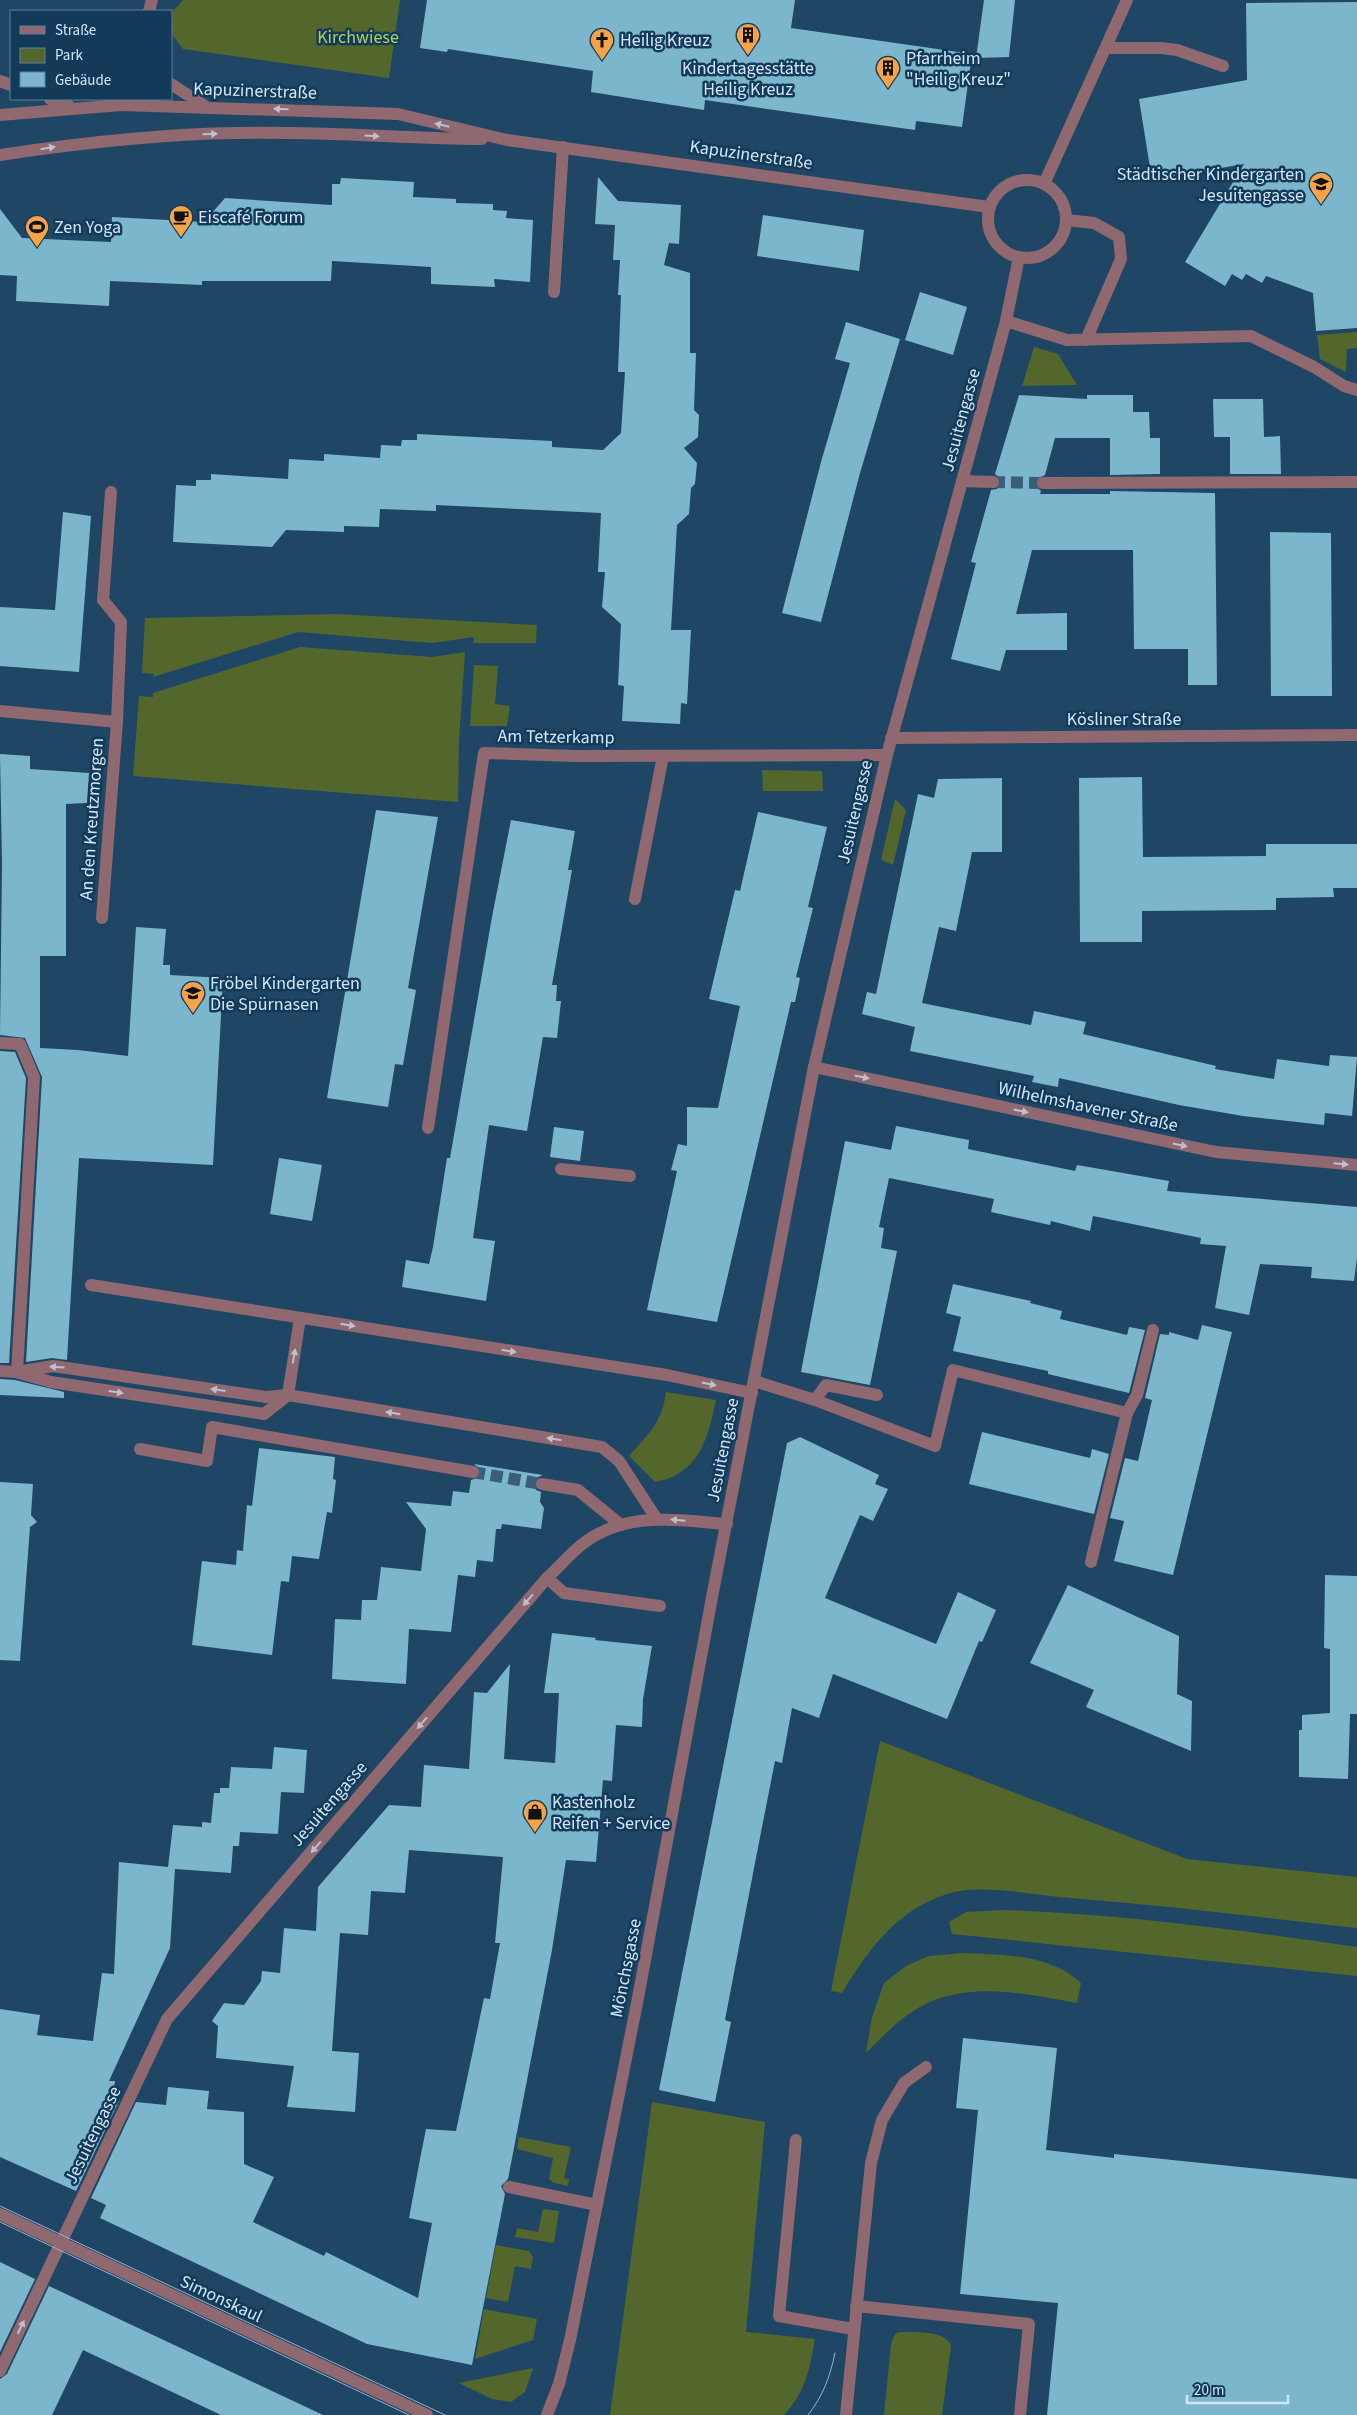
<svg xmlns="http://www.w3.org/2000/svg" width="1357" height="2415" font-family="'Source Sans 3',sans-serif">
<rect width="100%" height="100%" fill="#1f4664"/>
<g fill="#53672d">
<path d="M183,0H400L389,78L183,49L171,33L173,11Z"/>
<path d="M1357,332V348L1347,349L1346,372L1320,359L1317,335Z"/>
<path d="M1034,347L1058,354L1077,385L1022,386Z"/>
<path d="M336,614L537,625L536,643H474V637L432,643L298,632L153,677L154,674L142,673L145,618Z"/>
<path d="M300,647L432,657L465,652L459,741L458,802L133,776L139,696L153,697V693Z"/>
<path d="M474,665L498,666L495,704L510,706L507,726H470Z"/>
<path d="M762,770L822,771L823,791H763Z"/>
<path d="M895,799L906,810L893,865L881,860Z"/>
<path d="M666,1392L716,1400C708,1438 699,1475 655,1482L629,1456C649,1433 662,1423 666,1392Z"/>
<path d="M880,1741L1187,1859L1357,1877V1928C1258,1917 1159,1905 1060,1897C1029,1894 984,1885 954,1892C900,1906 869,1948 842,1993L831,1991Z"/>
<path d="M1002,1910C1121,1914 1239,1930 1357,1947V1976L952,1934L949,1922L966,1912Z"/>
<path d="M964,1953C1005,1955 1049,1954 1081,1983L1077,2003C1021,1993 959,1978 909,2014C893,2025 880,2039 866,2053L872,2017L884,1983L906,1966L929,1956Z"/>
<path d="M652,2102L765,2122L746,2332L815,2339C809,2371 806,2391 784,2415H610Z"/>
<path d="M519,2137L571,2147L564,2178L569,2179L568,2186L554,2183L549,2179L553,2158L517,2149Z"/>
<path d="M543,2209L559,2211L554,2243L515,2237L517,2228L538,2232Z"/>
<path d="M496,2245L529,2251L533,2257L531,2269L515,2266L508,2302L486,2298Z"/>
<path d="M484,2309L537,2319L533,2340L475,2359Z"/>
<path d="M900,2332C915,2332 946,2330 951,2346L942,2415H884L891,2344L895,2334Z"/>
<path d="M533,2368L525,2392L511,2402L492,2399L459,2383Z"/>
</g>
<g fill="#7cb6cd">
<path d="M427,0H795L791,28L972,54L962,127L916,121L915,130L705,100L704,110L591,92L593,71L448,49L447,52L420,48Z"/>
<path d="M984,0H1015L1009,57L976,58Z"/>
<path d="M1357,2V328L1316,331L1313,293L1266,276L1262,283L1246,274L1242,280L1232,274L1225,286L1185,262L1244,164L1152,180L1139,99L1247,80L1246,3Z"/>
<path d="M598,177L618,201L681,205L679,244L669,243L664,265L690,273V353H696L694,410L699,415L698,437L684,448L697,463L695,484L691,488L689,514L677,525L671,630H691L687,704L681,703L680,724L622,721L624,686L618,685L621,624L602,607L605,572H598L601,513L436,505V511L380,509L379,527L344,526V532L286,530L272,547L173,542L176,485L196,486V480H211V474L288,479L289,459L324,461V454L380,458L381,445L401,446L402,440H417V434L552,441V447L603,450L621,433L625,372H618L621,295H618L620,260H613L615,225L595,224Z"/>
<path d="M341,178L414,182L413,197L456,199V203L493,204V210L507,211L506,218L533,220L530,282L494,279L495,287L431,284V267L332,261L331,281H202V285L110,281L109,306L16,301L17,276L0,275V209L22,238L111,242L112,217L204,222L225,198L332,205V184H340Z"/>
<path d="M763,215L864,230L859,271L757,256Z"/>
<path d="M920,292L967,307L953,355L905,340Z"/>
<path d="M846,322L900,339L860,473L821,622L782,613L821,462L850,363L835,359Z"/>
<path d="M1019,395L1087,399V395H1133V412H1149L1150,438H1160V474L1110,475V438H1055L1045,475L1036,479V487L1041,491L1040,494H1110V491L1215,493L1217,685H1188V649H1134L1133,550H1032L1016,614L1067,613V650H1006L1000,671L951,659L976,563L971,562L991,490L997,489L1001,483L1000,478L995,474Z"/>
<path d="M1213,399H1263L1264,437L1280,436L1281,474H1230V437H1214Z"/>
<path d="M63,512L91,516L79,672L0,666V607L55,610Z"/>
<path d="M1270,532L1331,533L1332,696H1271Z"/>
<path d="M0,754L30,756V769L89,773L87,803L66,804V956H40V1048L78,1050L128,1056L136,927L166,929L163,965H170V975L223,978L213,1165L79,1158L67,1360L52,1358L26,1362L42,1077L25,1038L0,1035L2,864Z"/>
<path d="M1142,777L1143,857L1266,856V844H1357V888H1333L1334,897L1276,898V910L1142,911V942H1080L1079,778Z"/>
<path d="M1002,778V852H972L956,931L939,927L922,1003L1031,1025L1034,1011L1086,1022L1083,1034L1216,1066L1215,1069L1274,1079L1277,1059L1329,1066L1330,1055L1357,1057L1352,1116L1325,1113L1324,1125L1243,1116L1179,1105L1059,1078L1058,1087L1032,1082L1034,1076L910,1051L915,1027L862,1014L867,992L876,994L918,794L934,798L938,779Z"/>
<path d="M376,810L438,817L408,988L416,990L403,1065L395,1064L388,1107L327,1098Z"/>
<path d="M758,812L827,827L808,907L813,908L796,977L800,978L795,1002H791L717,1322L647,1310L677,1171L671,1170L678,1144L687,1146V1107L718,1108L740,1006L709,999L735,890L740,891Z"/>
<path d="M511,820L575,831L568,870H572L552,985H557L556,1001H561L557,1038L543,1037L527,1131L489,1125L473,1238L495,1241L486,1301L402,1287L406,1260L429,1264L433,1247L447,1158H450L492,917Z"/>
<path d="M0,1051L15,1052L26,1078L9,1363H0Z"/>
<path d="M896,1126L969,1140L968,1149L1075,1171L1077,1165L1169,1181L1167,1191L1357,1207V1258L1354,1281L1311,1278L1312,1267L1260,1264L1249,1315L1215,1308L1226,1246L1200,1244L1201,1238L1093,1216L1090,1231L1051,1221L1050,1225L991,1212L994,1199L889,1178L879,1227L884,1228L881,1248L897,1251L870,1385L801,1372L845,1141L891,1150Z"/>
<path d="M554,1127L584,1131L580,1161L550,1157Z"/>
<path d="M279,1158L322,1165L312,1221L270,1214Z"/>
<path d="M953,1284L1031,1301L1030,1303L1062,1311L1060,1319L1094,1327L1127,1335L1129,1327L1145,1330L1129,1393L1048,1374V1371L953,1351L961,1317L946,1313Z"/>
<path d="M1202,1325L1232,1332L1173,1575L1114,1561L1124,1521L1110,1518L1125,1458L1138,1461L1152,1400L1145,1398L1160,1334L1169,1335V1332L1198,1340Z"/>
<path d="M0,1379L15,1380L64,1392V1398L0,1395Z"/>
<path d="M982,1432L1090,1458L1092,1449L1109,1454L1094,1514L969,1484Z"/>
<path d="M800,1437L879,1475L875,1484L888,1489L873,1521L860,1515L825,1598L936,1644L958,1592L996,1610L982,1642L979,1641L947,1719L833,1674L819,1718L792,1708L782,1763L775,1761L754,1868L725,2020L731,2022L715,2102L659,2090L787,1443Z"/>
<path d="M259,1448L335,1457L333,1479L336,1480L332,1513L327,1512L319,1559L292,1556L289,1582L281,1581L272,1655L192,1645L202,1561L236,1565L237,1550L243,1551L247,1505L252,1506Z"/>
<path d="M474,1464L543,1475L536,1478L534,1483L536,1490L541,1492L540,1502L544,1508L541,1529L502,1524L501,1529H496L493,1562L477,1560L475,1577L458,1575L451,1632L409,1629L406,1684L332,1679L335,1619L361,1620L362,1600H377L381,1567L421,1571L426,1529L406,1502L451,1506L453,1491L469,1493L471,1480L480,1477V1469Z"/>
<path d="M0,1482L33,1484L31,1515L37,1522L30,1527L20,1661L0,1660Z"/>
<path d="M1325,1575L1357,1576V1714H1350L1348,1779L1299,1777V1730H1302V1715L1330,1713V1649L1324,1648Z"/>
<path d="M1068,1585L1179,1636L1177,1694L1192,1701L1191,1751L1086,1707L1094,1690L1030,1663Z"/>
<path d="M552,1633L596,1638L595,1640L652,1646L643,1699L642,1727L616,1725L612,1781L603,1780L596,1862L566,1860L552,1950L508,2179L501,2186L505,2194L472,2365L367,2344L100,2218L106,2205L91,2198L136,2102L166,2105L168,2087L209,2091L207,2109L244,2112V2164L274,2177L253,2222L324,2256L326,2252L418,2298L432,2223L409,2218L420,2159L426,2129L456,2131L484,1998L490,1999L500,1943H495L503,1857L409,1850L405,1893L371,1891L368,1935L340,1933L332,2051L359,2053L355,2112L287,2107L294,2066L216,2058L218,2026L212,2021L224,2003L244,2005L261,1981L262,1971L280,1973L284,1928L316,1931L318,1887L389,1805L421,1807L424,1765L469,1769L474,1692L487,1693L510,1664L504,1759L555,1763L559,1693H544Z"/>
<path d="M274,1747L307,1750L304,1793L281,1792L278,1834L240,1832L239,1846H233L231,1873L175,1869L170,1948L109,2081H115L112,2101H119L76,2191L0,2157V2009L40,2015L37,2035L93,2041L102,1973L114,1974L119,1862L168,1867L173,1825L202,1827V1822L211,1823L214,1793H220V1788H229L231,1767L272,1769Z"/>
<path d="M963,2038L1057,2048L1046,2150L1114,2158V2154L1357,2179V2415H1047L1058,2303L960,2294L978,2110L956,2108Z"/>
<path d="M0,2262L35,2279L0,2352Z"/>
<path d="M49,2286L240,2376L323,2415H221L83,2350L52,2415H0V2379L7,2374Z"/>
</g>
<g fill="none" stroke-linecap="round" stroke-linejoin="round">
<g stroke="#3a5e7a" stroke-width="12" stroke-dasharray="12 6" stroke-linecap="butt">
<path d="M993,482L1043,483"/>
<path d="M473,1472L542,1484"/>
</g>
<g stroke="#8f6870" stroke-width="12">
<path d="M149,11L152,0"/>
<path d="M1107,48H1161L1177,50L1223,66"/>
<path d="M0,81L11,85"/>
<path d="M171,84L205,106"/>
<path d="M50,99L69,106"/>
<path d="M0,115L121,105L398,114L507,140L989,207"/>
<path d="M0,155C79,143 158,134 238,133C319,131 401,138 482,139"/>
<circle cx="1027" cy="219" r="39"/>
<path d="M1044,184L1127,0"/>
<path d="M1066,220L1094,223L1119,237L1121,259L1086,340"/>
<path d="M554,292L563,147"/>
<path d="M1006,321L1067,340L1251,336L1314,367L1344,386L1357,390"/>
<path d="M962,481L993,482"/>
<path d="M1043,483L1357,482"/>
<path d="M0,711L117,722"/>
<path d="M891,738L1357,735"/>
<path d="M635,899L663,756"/>
<path d="M102,918L117,722L121,622L103,600L111,492"/>
<path d="M0,1043L20,1044L34,1077L17,1372"/>
<path d="M814,1067L1216,1152L1357,1165"/>
<path d="M428,1128L484,753L574,756L887,755"/>
<path d="M561,1169L630,1176"/>
<path d="M91,1285L667,1375L752,1393"/>
<path d="M0,1371L17,1372L53,1366L266,1397L288,1395L602,1447L619,1461L656,1518"/>
<path d="M19,1373L51,1382L264,1414L288,1395L300,1318"/>
<path d="M754,1381L815,1400L935,1446L953,1370L1127,1413L1091,1562"/>
<path d="M815,1400L826,1385L877,1395"/>
<path d="M1127,1413L1137,1395L1153,1330"/>
<path d="M140,1449L207,1461L212,1427L473,1472"/>
<path d="M542,1484L578,1490L621,1525"/>
<path d="M547,1578L564,1593L660,1606"/>
<path d="M796,2140L779,2316L853,2329"/>
<path d="M509,2187L597,2205"/>
<path d="M0,2214L427,2415"/>
<path d="M856,2306L1029,2324L1020,2415"/>
<path d="M0,2371L167,2019L547,1578C558,1568 568,1556 580,1546C624,1510 675,1520 727,1524"/>
<path d="M547,2415L559,2384L570,2340L638,1998L713,1592L814,1067L887,755L1006,321L1019,257"/>
<path d="M846,2415L871,2163L882,2120L904,2083L926,2067"/>
</g>
<g stroke="#98b3c9" stroke-width="1">
<path d="M0,2206L445,2415"/>
<path d="M0,2222L409,2415"/>
<path d="M808,2415C823,2396 830,2377 835,2353"/>
</g>
</g>
<defs><path id="oneway-solid" d="M-6-.8H1V-3.2L6.5 0L1 3.2V.8H-6Z" transform="scale(1.25)"/></defs>
<g fill="#bdc0d0">
<use href="#oneway-solid" transform="translate(281 109) rotate(-178)"/>
<use href="#oneway-solid" transform="translate(442 125) rotate(-167)"/>
<use href="#oneway-solid" transform="translate(210 134) rotate(-2)"/>
<use href="#oneway-solid" transform="translate(372 136) rotate(4)"/>
<use href="#oneway-solid" transform="translate(48 148) rotate(-9)"/>
<use href="#oneway-solid" transform="translate(862 1077) rotate(12)"/>
<use href="#oneway-solid" transform="translate(1021 1111) rotate(12)"/>
<use href="#oneway-solid" transform="translate(1180 1145) rotate(12)"/>
<use href="#oneway-solid" transform="translate(1341 1164) rotate(5)"/>
<use href="#oneway-solid" transform="translate(348 1325) rotate(9)"/>
<use href="#oneway-solid" transform="translate(509 1351) rotate(9)"/>
<use href="#oneway-solid" transform="translate(294 1356) rotate(-81)"/>
<use href="#oneway-solid" transform="translate(57 1367) rotate(-176)"/>
<use href="#oneway-solid" transform="translate(709 1384) rotate(12)"/>
<use href="#oneway-solid" transform="translate(218 1390) rotate(-172)"/>
<use href="#oneway-solid" transform="translate(116 1392) rotate(8)"/>
<use href="#oneway-solid" transform="translate(393 1413) rotate(-171)"/>
<use href="#oneway-solid" transform="translate(554 1439) rotate(-171)"/>
<use href="#oneway-solid" transform="translate(678 1520) rotate(-175)"/>
<use href="#oneway-solid" transform="translate(528 1600) rotate(131)"/>
<use href="#oneway-solid" transform="translate(422 1723) rotate(131)"/>
<use href="#oneway-solid" transform="translate(316 1847) rotate(131)"/>
<use href="#oneway-solid" transform="translate(21 2327) rotate(-65)"/>
</g>
<defs>
<g id="building-pin" transform="scale(1.25)"><path d="M0 17L-7.5 6A9.5 9.5 0 1 1 7.5 6Z" fill="#f6a247" stroke="#133b59"/><path d="M-4-6H4V6H1V3H-1V6H-4ZM-2.5-4.3h1.7v1.8h-1.7ZM.8-4.3h1.7v1.8H.8ZM-2.5-1h1.7V.8h-1.7ZM.8-1h1.7V.8H.8Z" fill="#111"/></g>
<g id="church-pin" transform="scale(1.25)"><path d="M0 17L-7.5 6A9.5 9.5 0 1 1 7.5 6Z" fill="#f6a247" stroke="#133b59"/><path d="M-1.2-6h2.4v3.5h3.3v2.4h-3.3V6h-2.4V-.1h-3.3v-2.4h3.3Z" fill="#111"/></g>
<g id="school-pin" transform="scale(1.25)"><path d="M0 17L-7.5 6A9.5 9.5 0 1 1 7.5 6Z" fill="#f6a247" stroke="#133b59"/><path d="M0-5L7-2L0 1L-7-2ZM-4 1L0 2.5L4 1V4Q0 6-4 4Z" fill="#111"/></g>
<g id="cafe-pin" transform="scale(1.25)"><path d="M0 17L-7.5 6A9.5 9.5 0 1 1 7.5 6Z" fill="#f6a247" stroke="#133b59"/><path d="M-5.5-4.5H6V0H3Q3 3.5 0 3.5H-2.5Q-5.5 3.5-5.5 0ZM3-3.2v2h1.7v-2ZM-6 4.5H4V6H-6Z" fill="#111"/></g>
<g id="stadium-pin" transform="scale(1.25)"><path d="M0 17L-7.5 6A9.5 9.5 0 1 1 7.5 6Z" fill="#f6a247" stroke="#133b59"/><path d="M0-5a6.5 5 0 1 0 0 10a6.5 5 0 1 0 0-10ZM-3.5-1.8h7v3.6h-7Z" fill="#111"/></g>
<g id="shop-pin" transform="scale(1.25)"><path d="M0 17L-7.5 6A9.5 9.5 0 1 1 7.5 6Z" fill="#f6a247" stroke="#133b59"/><path d="M-5-2.5h2.3a2.7 3.5 0 0 1 5.4 0H5L5.5 6h-11ZM-1.5-2.5h3a1.5 2.3 0 0 0-3 0Z" fill="#111"/></g>
</defs>
<g fill-rule="evenodd">
<use href="#building-pin" x="748" y="35"/>
<use href="#church-pin" x="602" y="40"/>
<use href="#building-pin" x="888" y="68"/>
<use href="#school-pin" x="1321" y="184"/>
<use href="#cafe-pin" x="181" y="217"/>
<use href="#stadium-pin" x="37" y="227"/>
<use href="#school-pin" x="193" y="993"/>
<use href="#shop-pin" x="535" y="1812"/>
</g>
<g text-anchor="middle" dominant-baseline="central" stroke-width="5" stroke-linejoin="round" paint-order="stroke">
<g font-size="18" fill="#aed364" stroke="#133b59">
<text x="358" y="37">Kirchwiese</text>
</g>
<g font-size="18" fill="#d1e6f9" stroke="#133b59" text-anchor="start">
<text x="620" y="40">Heilig Kreuz</text>
<text x="906" y="58">Pfarrheim<tspan x="906" dy="21">"Heilig Kreuz"</tspan></text>
<text x="748" y="68" text-anchor="middle">Kindertagesstätte<tspan x="748" dy="21">Heilig Kreuz</tspan></text>
<text x="1304" y="174" text-anchor="end">Städtischer Kindergarten<tspan x="1304" dy="21">Jesuitengasse</tspan></text>
<text x="198" y="217">Eiscafé Forum</text>
<text x="54" y="227">Zen Yoga</text>
<text x="210" y="983">Fröbel Kindergarten<tspan x="210" dy="21">Die Spürnasen</tspan></text>
<text x="552" y="1802">Kastenholz<tspan x="552" dy="21">Reifen + Service</tspan></text>
</g>
<g font-size="18" fill="#d1e6f9" stroke="#133b59">
<text transform="translate(255 91) rotate(2)">Kapuzinerstraße</text>
<text transform="translate(751 155) rotate(8)">Kapuzinerstraße</text>
<text transform="translate(961 420) rotate(-75)">Jesuitengasse</text>
<text x="1124" y="719">Kösliner Straße</text>
<text transform="translate(556 737) rotate(1)">Am Tetzerkamp</text>
<text transform="translate(855 812) rotate(-77)">Jesuitengasse</text>
<text transform="translate(92 819) rotate(-86)">An den Kreutzmorgen</text>
<text transform="translate(1088 1107) rotate(12)">Wilhelmshavener Straße</text>
<text transform="translate(723 1450) rotate(-79)">Jesuitengasse</text>
<text transform="translate(329 1804) rotate(-49)">Jesuitengasse</text>
<text transform="translate(626 1968) rotate(-79)">Mönchsgasse</text>
<text transform="translate(93 2135) rotate(-64)">Jesuitengasse</text>
<text transform="translate(221 2299) rotate(25)">Simonskaul</text>
</g>
</g>
<rect x="10" y="10" width="162" height="90" fill="#133b59" stroke="#5f7f99"/>
<rect x="20" y="26" width="25" height="8" fill="#8f6870" stroke="#5f7f99"/>
<text x="55" y="35" font-size="15" fill="#d1e6f9">Straße</text>
<rect x="20" y="48" width="25" height="15" fill="#53672d" stroke="#5f7f99"/>
<text x="55" y="60" font-size="15" fill="#d1e6f9">Park</text>
<rect x="20" y="72" width="25" height="15" fill="#7cb6cd" stroke="#5f7f99"/>
<text x="55" y="85" font-size="15" fill="#d1e6f9">Gebäude</text>
<path d="M1187 2395v8h101v-8" fill="none" stroke="#d1e6f9" stroke-width="2.5"/>
<text x="1194" y="2395" font-size="15" fill="#d1e6f9" stroke="#133b59" stroke-width="4" paint-order="stroke">20 m</text>
</svg>
